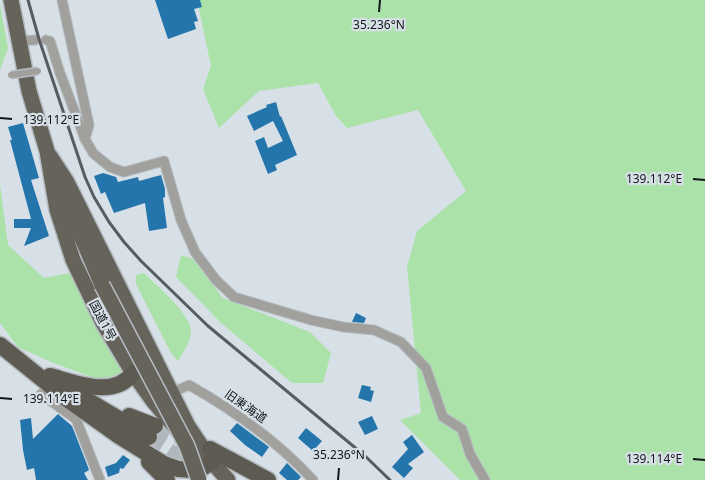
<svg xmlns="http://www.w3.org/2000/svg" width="705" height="480" font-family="'Noto Sans','Noto Sans JP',sans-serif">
<rect width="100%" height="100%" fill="#d7e0e7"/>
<g fill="#abe2a9">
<path d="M197,0H705V480H460L400,420L421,413L407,267L417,231L466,191L418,110L347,128L336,116L318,83L259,91L219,128L203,89L211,66Z"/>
<path d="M0,3L8,48L0,70Z"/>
<path d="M0,185L8,245L44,278L70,273L122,372L102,381L51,362L18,347L0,323Z"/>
<path d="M181,255L193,259L223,298L310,332L331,353L323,383H292L221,323L176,277Z"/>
<path d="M144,273C157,286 190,313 191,331C191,341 183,353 178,361L171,353L136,284V275Z"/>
</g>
<g fill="#2475ac">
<path d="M155,0H200L202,7L194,9L198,21L194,22L196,29L168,39Z"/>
<path d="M276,102L280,117L281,116L297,155L275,165L277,170L268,174L255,141L264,137L268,148L283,141L273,121L254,131L247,116L267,107L266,105Z"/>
<path d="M23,123L39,178L31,180L49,236L24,246L31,228H14V219H31L10,140H12L8,127Z"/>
<path d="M103,173L116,177L118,182L138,177L139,181L161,175L165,189V197L163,198L167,228L149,231L145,203L114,213L105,192L101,194L94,176Z"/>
<path d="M356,313L366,318L364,323L352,322Z"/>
<path d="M362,385L371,387L370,390L374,391L371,402L358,398Z"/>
<path d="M58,414L72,426L88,467L89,470L84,473L88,480H36L34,468L27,470L23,450L20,420L31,418L33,439Z"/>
<path d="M372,416L378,429L365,435L358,422Z"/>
<path d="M237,423L269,447L262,457L245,445L230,431Z"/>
<path d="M306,428L322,441L313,451L298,438Z"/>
<path d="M412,435L424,452L408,464L413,468L404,478L392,467L408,449L403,442Z"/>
<path d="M123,455L130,460L123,469L120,468L119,473L108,477L105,467L116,463Z"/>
<path d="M287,463L301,477L298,480H287L279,473Z"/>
</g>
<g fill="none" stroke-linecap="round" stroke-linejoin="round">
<g stroke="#b0b8be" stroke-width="16" stroke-dasharray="16 8" stroke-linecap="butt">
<path d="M155,426L190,441"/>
<path d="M149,437L181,459L199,475"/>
</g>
<g stroke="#b4bcc2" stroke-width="11">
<g id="minor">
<path d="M62,0L89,125L85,139"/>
<path d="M46,40L50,41L60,73L85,139L93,153L110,167L124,172L164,161L181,220L195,252L216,280L234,297L311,320L343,327L374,330L401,342L426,368L443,417L462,429L470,454L485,480"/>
<path d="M18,41L35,40"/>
<path d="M41,394L76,419L100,480"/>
<path d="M169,394L189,385C235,411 277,441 313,480"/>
</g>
</g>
<g stroke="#b4bcc2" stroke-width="18">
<g id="trunk">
<path d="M11,0L29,91L47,151L57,210L73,260L103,323L133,373L153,401L189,443L212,462"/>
<path d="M50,156L67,182L188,426L212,462L228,480"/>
<path d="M60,187L102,285"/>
</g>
</g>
<g stroke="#b4bcc2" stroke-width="19">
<g id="motorway">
<path d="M0,345L67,399L119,436L164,464L178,469L194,470L204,467L212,462"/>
<path d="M50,376C76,383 114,399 133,373"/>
<path d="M70,390L149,437"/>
<path d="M129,416L155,426"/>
<path d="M210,449L268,480"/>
<path d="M149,462L167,480"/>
</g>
</g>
<use href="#minor" stroke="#a1a09c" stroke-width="9"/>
<use href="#trunk" stroke="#66635b" stroke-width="15"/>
<use href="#motorway" stroke="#5d5a51" stroke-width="16"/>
<path stroke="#575c61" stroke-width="3" d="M28,0L39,39L85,177L94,197L109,222L124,242L141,261L208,326L364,455L390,480"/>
<g stroke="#b4bcc2" stroke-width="9" stroke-linecap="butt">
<path id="pedestrian-bridge" d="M11,75L38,71"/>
</g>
<g stroke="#b4bcc2" stroke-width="18" stroke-linecap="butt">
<path id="trunk-bridge" d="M102,285L187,446L199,480"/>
</g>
<use href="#pedestrian-bridge" stroke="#a1a09c" stroke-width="6"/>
<use href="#trunk-bridge" stroke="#66635b" stroke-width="15"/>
</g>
<path fill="none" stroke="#14171a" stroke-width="2" d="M379,12L380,0M0,118L12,119M693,179L705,180M0,398L12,399M693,459L705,460M338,480L339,468"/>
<g text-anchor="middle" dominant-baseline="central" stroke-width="4.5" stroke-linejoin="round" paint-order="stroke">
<g font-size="12" fill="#14171a" stroke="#d7e0e7">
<text transform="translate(103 320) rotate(62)">国道1号</text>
<text transform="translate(246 406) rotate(35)">旧東海道</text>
</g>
</g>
<g font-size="12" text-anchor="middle" fill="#14171a" stroke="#d7e0e7" stroke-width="4.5" stroke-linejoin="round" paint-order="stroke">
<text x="379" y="29">35.236°N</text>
<text x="51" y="124">139.112°E</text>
<text x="654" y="183">139.112°E</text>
<text x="51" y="403">139.114°E</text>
<text x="339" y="459">35.236°N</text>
<text x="654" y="463">139.114°E</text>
</g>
</svg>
